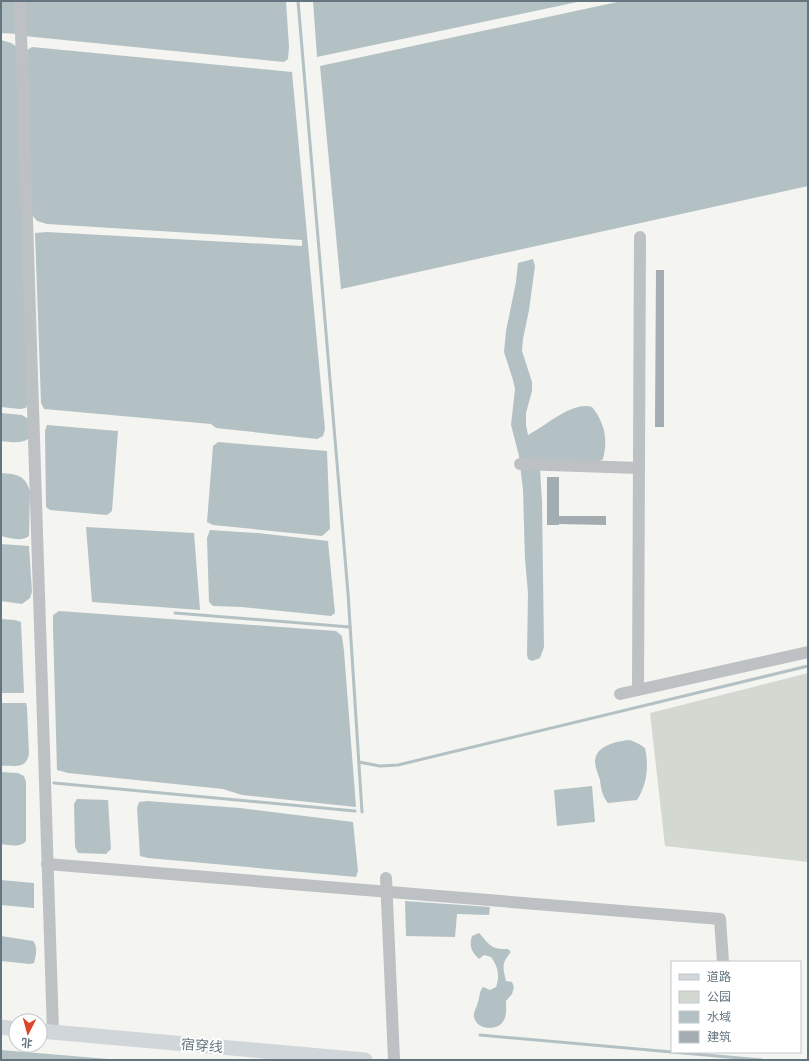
<svg xmlns="http://www.w3.org/2000/svg" width="809" height="1061" font-family="Manrope,'Noto Sans SC',sans-serif">
<rect width="100%" height="100%" fill="#f4f4f0"/>
<path fill="#d3d9d0" d="M808,673V862L665,846L650,713Z"/>
<g fill="#b4c1c4">
<path d="M1,1H17L18,34L1,33Z"/>
<path d="M23,1H286L289,47L288,59L284,62L24,36Z"/>
<path d="M313,1H582L317,57Z"/>
<path d="M622,1H808V186L341,289L320,66Z"/>
<path d="M1,40L11,43L17,47L28,401L26,408L20,409L1,407Z"/>
<path d="M32,47L292,72L325,429L323,436L317,439L216,428L211,424L44,409L41,403L35,233L47,232L302,246V240L47,224L37,221L32,215L27,50Z"/>
<path d="M533,259L535,266L529,310L523,339L522,351L532,382V391L526,413V425L528,435C546,426 572,401 592,407C605,423 608,440 603,459L600,461L540,468L542,502L544,647L540,658L532,661L528,659L527,655L528,593L525,559L523,490L519,456L511,425L515,389L513,380L504,352L506,331L516,282L518,263Z"/>
<path d="M1,413L22,415L30,420L28,439C21,444 10,442 1,441Z"/>
<path d="M47,425L118,431L112,511L107,515L50,510L46,507L45,431Z"/>
<path d="M218,442L327,451L330,529L322,536L213,525L207,522L213,446Z"/>
<path d="M1,473C17,474 25,475 30,491L29,536C21,542 10,538 1,536Z"/>
<path d="M86,527L194,533L200,610L92,602Z"/>
<path d="M210,530L258,533L328,541L335,613L331,616L242,607L213,606L209,602L207,538Z"/>
<path d="M1,544L29,546L32,592L30,598L22,604L1,601Z"/>
<path d="M59,611L336,631L342,636L344,651L356,807L242,795L223,789L68,773L57,770L53,628V615Z"/>
<path d="M1,619L15,620L21,622L24,693H1Z"/>
<path d="M1,703H26L27,707L29,754C26,770 14,765 1,766Z"/>
<path d="M630,740L639,744L645,748C649,767 647,784 637,800L608,803C602,796 601,788 600,780C598,774 595,767 595,761C596,745 618,741 630,740Z"/>
<path d="M1,772L18,773L24,776L26,782V841C20,848 10,845 1,844Z"/>
<path d="M592,786L595,822L557,826L554,790Z"/>
<path d="M77,799L108,800L111,849L106,854L78,853L75,847L74,804Z"/>
<path d="M147,801L240,808L353,822L358,871L356,877L148,858L140,856L137,808L139,802Z"/>
<path d="M1,880L34,883V908L1,905Z"/>
<path d="M405,901L490,907L489,915L457,914L455,937L406,936Z"/>
<path d="M479,933C489,944 491,950 508,949L511,952C501,963 503,968 506,981L512,982L514,987L512,994L506,1001C506,1007 507,1014 504,1020C499,1031 477,1031 474,1017C473,1012 477,1007 478,1002C480,996 479,992 483,987L490,990L496,987C500,976 498,966 491,957L484,955L479,959C471,951 469,946 472,936Z"/>
<path d="M1,936L33,941C38,946 36,956 34,963L30,964L1,961Z"/>
<path d="M1,1050L120,1060H1Z"/>
</g>
<g fill="none" stroke-linecap="round" stroke-linejoin="round">
<g stroke="#b4c1c4" stroke-width="3">
<path d="M298,1L348,593L362,812"/>
<path d="M175,613L350,627"/>
<path d="M359,762L380,766L398,765L808,666"/>
<path d="M54,783L355,811"/>
<path d="M480,1035L762,1060"/>
</g>
</g>
<g fill="#a3acb1">
<path d="M656,270H664V427H655Z"/>
<path d="M547,477H559V516H606V525L559,524V525H547Z"/>
</g>
<g fill="none" stroke-linecap="round" stroke-linejoin="round">
<g stroke="#bdc1c4" stroke-width="12">
<path d="M20,1L53,1032"/>
<path d="M520,464L639,468"/>
<path d="M638,690L640,237"/>
<path d="M620,694L808,652"/>
<path d="M47,864L720,919L723,962"/>
<path d="M386,878L394,1060"/>
</g>
<g stroke="#d1d6da" stroke-width="15">
<path d="M1,1027L16,1029"/>
<path d="M40,1031L365,1060"/>
</g>
</g>
<g text-anchor="middle" dominant-baseline="central" stroke-width="4" stroke-linejoin="round" paint-order="stroke">
<g font-size="14" fill="#647580" stroke="#fff">
<text transform="translate(202 1045) rotate(5)">宿穿线</text>
</g>
</g>
<rect width="809" height="1061" fill="none" stroke="#647580" stroke-width="4"/>
<rect x="671" y="961" width="130" height="92" fill="#ffffff" stroke="#c1c8cc"/>
<rect x="679" y="974" width="20" height="6" fill="#d1d6da" stroke="#c1c8cc"/>
<text x="707" y="981" font-size="12" fill="#647580">道路</text>
<rect x="679" y="991" width="20" height="12" fill="#d3d9d0" stroke="#c1c8cc"/>
<text x="707" y="1001" font-size="12" fill="#647580">公园</text>
<rect x="679" y="1011" width="20" height="12" fill="#b4c1c4" stroke="#c1c8cc"/>
<text x="707" y="1021" font-size="12" fill="#647580">水域</text>
<rect x="679" y="1031" width="20" height="12" fill="#a3acb1" stroke="#c1c8cc"/>
<text x="707" y="1041" font-size="12" fill="#647580">建筑</text>
<g transform="translate(28 1033) rotate(186)"><circle r="19" fill="#ffffff" stroke="#c1c8cc"/>
<path d="M0-3L7 15L0 10L-7 15Z" fill="#da482a"/>
<text y="-6" font-size="11" font-weight="bold" text-anchor="middle" fill="#647580">北</text>
</g>
</svg>
